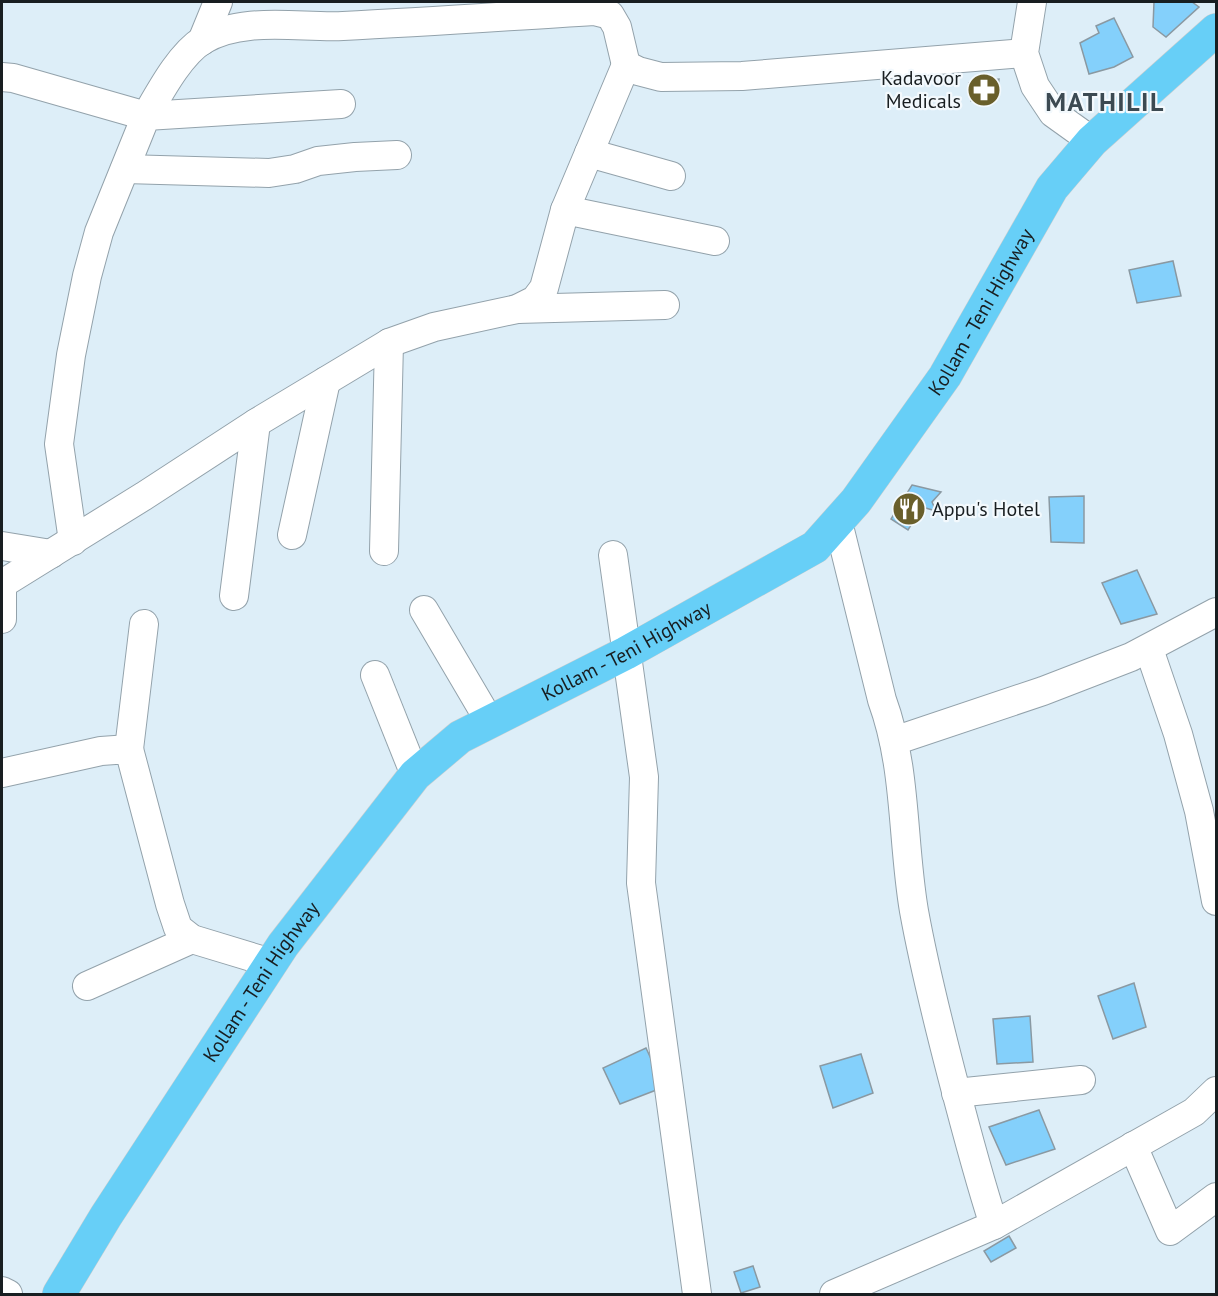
<svg xmlns="http://www.w3.org/2000/svg" width="1218" height="1296" font-family="'PT Sans',sans-serif">
<rect width="100%" height="100%" fill="#ddeef8"/>
<g fill="#84d0fb" stroke="#8a99a2" stroke-width="1.5">
<path d="M1154,2H1192L1199,7L1166,37L1153,27Z"/>
<path d="M1114,18L1133,57L1114,67L1089,74L1080,43L1099,33L1096,26Z"/>
<path d="M999,79L997,97L971,101L969,83Z"/>
<path d="M1173,261L1181,296L1137,303L1129,270Z"/>
<path d="M912,485L941,492L932,502L936,511L922,507L908,530L891,519Z"/>
<path d="M1084,496V543L1051,542L1049,497Z"/>
<path d="M1137,570L1157,614L1121,624L1102,583Z"/>
<path d="M1134,983L1146,1027L1113,1039L1098,996Z"/>
<path d="M1030,1016L1033,1062L997,1064L993,1019Z"/>
<path d="M646,1048L664,1087L620,1104L603,1068Z"/>
<path d="M861,1054L873,1093L833,1108L820,1066Z"/>
<path d="M1039,1110L1055,1149L1006,1165L989,1127Z"/>
<path d="M1009,1236L1016,1248L991,1262L984,1251Z"/>
<path d="M753,1266L760,1287L741,1293L734,1272Z"/>
</g>
<g fill="none" stroke-linecap="round" stroke-linejoin="round">
<g stroke="#93a2ab" stroke-width="30">
<g id="street">
<path d="M1032,2L1024,53L1035,86L1053,113L1092,141"/>
<path d="M202,41L218,2"/>
<path d="M2,77L13,78L146,116C160,92 180,54 203,40C242,16 299,28 343,26C427,22 510,16 594,11L610,15L617,27L626,65L638,71L661,77L742,76L1024,53"/>
<path d="M589,153L671,176"/>
<path d="M125,169L269,173L295,169L318,161L355,157L397,155"/>
<path d="M565,210L715,241"/>
<path d="M517,309L665,305"/>
<path d="M838,522L882,700C907,768 902,841 914,911C924,966 938,1022 952,1076C965,1126 978,1176 994,1225"/>
<path d="M292,535L326,381"/>
<path d="M73,541L59,444L71,355L87,276L99,232L146,116L341,104"/>
<path d="M2,546L51,554"/>
<path d="M384,551L389,343"/>
<path d="M613,555L644,777L641,883L697,1294"/>
<path d="M2,584L144,496L256,423L389,343L434,327L517,309L535,300L544,288L565,210L626,65"/>
<path d="M234,596L256,423"/>
<path d="M424,610L490,722"/>
<path d="M2,619V584"/>
<path d="M1149,649L1178,734L1199,811L1216,901"/>
<path d="M375,675L415,775"/>
<path d="M894,741L1043,691L1131,657L1216,612"/>
<path d="M129,749L144,624"/>
<path d="M2,773L101,751L129,749L170,904L178,928L192,939L271,963"/>
<path d="M87,986L192,939"/>
<path d="M956,1093L1081,1080"/>
<path d="M1133,1146L1170,1231L1216,1197"/>
<path d="M2,1291L8,1294"/>
<path d="M834,1294L994,1225L1194,1112L1216,1091"/>
</g>
</g>
<g stroke="#cccece" stroke-width="34">
<g id="primary">
<path id="s1" d="M59,1294L106,1216L283,945L415,775L460,737L626,653L815,547L856,501L945,376L1052,188L1092,141L1216,30"/>
</g>
</g>
<use href="#street" stroke="#fff" stroke-width="28"/>
<use href="#primary" stroke="#67cff7" stroke-width="33"/>
</g>
<defs>
<g id="pharmacy-disc" transform="scale(1.725)"><circle r="9.5" fill="#695f2b" stroke="#f3f9fd"/><path d="M-2-6h4v4h4v4h-4v4h-4v-4h-4v-4h4Z" fill="#fff"/></g>
<g id="restaurant-disc" transform="scale(1.725)"><circle r="9.5" fill="#695f2b" stroke="#f3f9fd"/><path d="M-5-6h1v4h1v-4h1v4h1v-4h1v5L-1.5 .5V6h-2V.5L-5-1ZM5-6V6H3V1.5H1.5Q1.5-4 5-6Z" fill="#fff"/></g>
</defs>
<g fill-rule="evenodd">
<use href="#pharmacy-disc" x="984" y="90"/>
<use href="#restaurant-disc" x="909" y="509"/>
</g>
<g text-anchor="middle" dominant-baseline="central" stroke-width="4.5" stroke-linejoin="round" paint-order="stroke">
<g font-size="20" fill="#181e21" stroke="#f3f9fd" text-anchor="end">
<text x="961" y="78">Kadavoor<tspan x="961" dy="23">Medicals</tspan></text>
<text x="932" y="509" text-anchor="start">Appu's Hotel</text>
</g>
<g font-size="20" fill="#181e21" stroke="#f3f9fd">
<text stroke="none"><textPath href="#s1" startOffset="1380">Kollam - Teni Highway</textPath></text>
<text stroke="none"><textPath href="#s1" startOffset="876">Kollam - Teni Highway</textPath></text>
<text stroke="none"><textPath href="#s1" startOffset="372">Kollam - Teni Highway</textPath></text>
</g>
<g font-size="26" font-weight="bold" letter-spacing="1.5" fill="#3c4a52" stroke="#f3f9fd">
<text x="1105" y="101">MATHILIL</text>
</g>
</g>
<rect width="1218" height="1296" fill="none" stroke="#181e21" stroke-width="6"/>
</svg>
